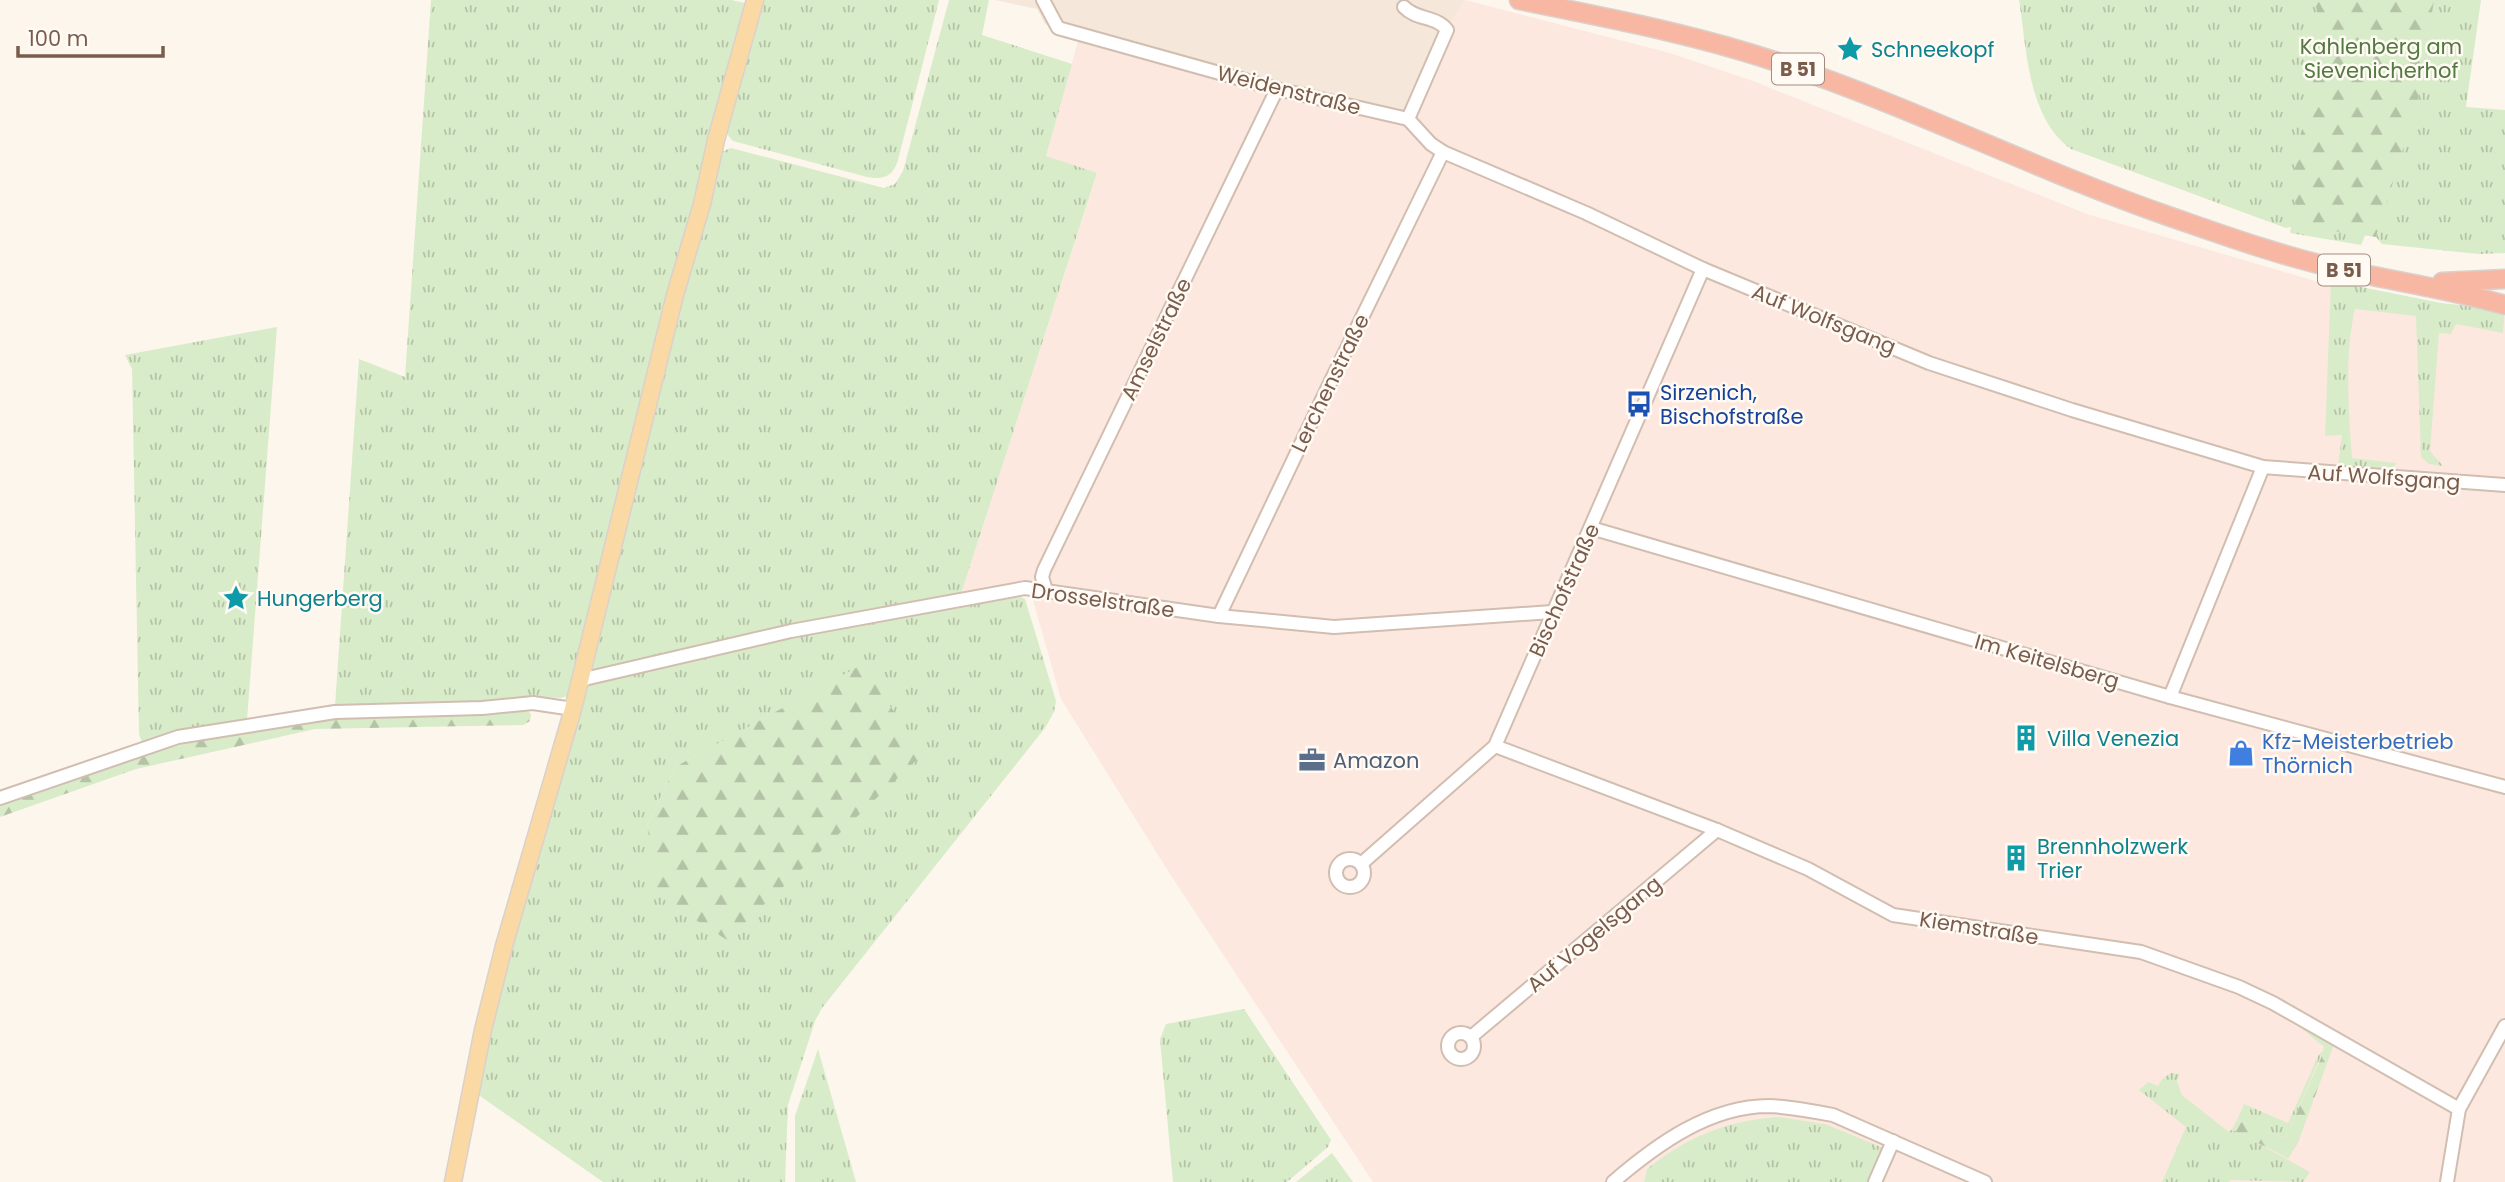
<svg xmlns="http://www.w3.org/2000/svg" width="2505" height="1182" font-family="Poppins,sans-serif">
<defs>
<pattern id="grass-tufts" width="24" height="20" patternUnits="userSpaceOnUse" patternTransform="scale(1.75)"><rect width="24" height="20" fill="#d8ecc9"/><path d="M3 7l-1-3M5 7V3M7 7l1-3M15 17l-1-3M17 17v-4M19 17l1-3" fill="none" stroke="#b4c2a5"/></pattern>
<pattern id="forest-firs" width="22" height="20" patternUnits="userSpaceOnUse" patternTransform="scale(1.75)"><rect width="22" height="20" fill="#d8ecc9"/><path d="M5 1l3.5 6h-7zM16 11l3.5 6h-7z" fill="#b4c2a5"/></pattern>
</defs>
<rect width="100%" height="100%" fill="#fdf6ec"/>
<path fill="#f5e8da" d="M995,0H1465L1447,30L1408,119L1277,89L1045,24L1037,9Z"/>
<path fill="#fde8e0" d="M1465,0L1670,53L1753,81L2087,214L2424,313L2505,317V1182H1373L1168,871L1061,699L1033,600L1026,588L960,597L1097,174L1046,156L1080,34L1408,119L1447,30Z"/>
<g fill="url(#grass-tufts)" fill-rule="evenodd">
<path d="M431,0H731L750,4L568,696L561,698L536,697L502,701L335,706L359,359L405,377Z"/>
<path d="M762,0H939L898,160C893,177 883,180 867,177L733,141L726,133Z"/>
<path d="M949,0H989L982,35L1072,64L1046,156L1097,173L960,597L596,673L589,668L610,571L721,152L731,148L884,188L895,184L903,171Z"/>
<path d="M2019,0H2481L2466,107L2505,110V253L2478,254L2382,244L2376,237L2401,154L2395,162L2361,245L2290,233L2291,227L2286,228L2071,149C2027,117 2027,49 2019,0Z"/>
<path d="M2331,281L2441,303L2505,310L2503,333L2456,324L2451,334L2439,333L2430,451L2443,466L2429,464L2421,457L2416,316L2355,309C2344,356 2349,410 2352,458L2396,463L2392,470L2338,466L2342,435L2325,436Z"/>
<path d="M277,327L247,720L142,743L139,734L132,369L125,355Z"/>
<path d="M1021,597L1025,599L1056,701L1054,712L1045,728L822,1008L815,1021L788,1105L785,1182H603L480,1096L478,1092L498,990L586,686L768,641ZM863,665L647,825L675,767Z"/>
<path d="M1244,1009L1331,1140L1328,1147L1287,1182H1173L1160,1039L1166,1024Z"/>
<path d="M818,1049L856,1182H795V1116Z"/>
<path d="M2323,1051L2286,1137L2277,1136L2237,1120L2244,1104L2288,1123L2319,1054Z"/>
<path d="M2171,1073L2180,1074L2177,1081L2182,1095L2229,1132L2232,1129L2310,1172L2303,1182L2231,1180L2229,1182H2162L2186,1127L2139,1090L2148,1082L2158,1086L2162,1079Z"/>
<path d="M1778,1117L1825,1124L1881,1147L1883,1153L1870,1182H1644L1647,1169C1686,1137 1729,1120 1778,1117Z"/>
<path d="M1332,1153L1353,1182H1296Z"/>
</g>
<g fill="url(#forest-firs)">
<path d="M2315,0H2434L2418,101L2376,237L2299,226L2292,183L2321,37Z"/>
<path d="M863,664L922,755L727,940L657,895L647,825L675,767Z"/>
<path d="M519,709L528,711L531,714L530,721L523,725L315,729L136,769L0,817V804L143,753L302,719L347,715H476Z"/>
<path d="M2300,1025L2333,1043V1047L2299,1140L2288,1159C2270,1147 2250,1141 2232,1129L2237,1120L2277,1136L2286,1137L2321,1058L2324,1047L2299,1026Z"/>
</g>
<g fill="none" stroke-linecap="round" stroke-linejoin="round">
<g stroke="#d1beb0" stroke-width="16">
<g id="minor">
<path d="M1043,0L1058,28L1277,89L1408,119L1447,30C1437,16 1416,20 1404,7"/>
<path d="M1408,119L1431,144L1443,152L1586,213L1703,269L1929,363L2072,410L2263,467L2505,485"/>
<path d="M1591,528L2170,697L2505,787"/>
<path d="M1046,591L1042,577L1044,570L1277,89"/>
<path d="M1219,616L1329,385L1443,152"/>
<path d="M580,680L791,631L1025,588L1219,616L1334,627L1552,612"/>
<path d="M2170,697L2263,467"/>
<path d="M1495,746L1717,830L1808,869L1893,915L2141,952L2239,987L2273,1003L2459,1109"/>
<path d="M0,798L178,737L335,712L482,708L533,703L573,709"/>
<circle cx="1350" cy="873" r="14"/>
<path d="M1361,864L1495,746L1703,269"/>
<circle cx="1461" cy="1046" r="13"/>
<path d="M1471,1037L1717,830"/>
<path d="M1613,1182C1656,1145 1709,1106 1769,1106C1791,1107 1812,1111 1833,1115L1985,1182"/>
<path d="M1875,1182L1893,1141"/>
<path d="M2447,1182L2459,1109L2505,1026"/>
</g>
</g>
<g stroke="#dad1cd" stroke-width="19">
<path id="major" d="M453,1182L483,1030L504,946L573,709L675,295L702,204L716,140L755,0"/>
</g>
<g stroke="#dad1cd" stroke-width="21">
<g id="highway">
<path d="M1519,0C1608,18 1700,35 1786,65C1916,109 2039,171 2168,216C2223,235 2278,255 2335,268C2392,281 2449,289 2505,305"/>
<path d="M2442,282L2505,279"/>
</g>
</g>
<use href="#minor" stroke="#fff" stroke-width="12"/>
<use href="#major" stroke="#fbd9a5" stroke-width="16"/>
<use href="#highway" stroke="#f7b7a3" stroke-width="18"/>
</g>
<defs>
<g id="sight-bare" transform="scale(2.1)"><path d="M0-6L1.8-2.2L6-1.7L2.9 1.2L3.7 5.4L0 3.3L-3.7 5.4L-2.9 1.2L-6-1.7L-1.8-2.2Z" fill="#0f9aa8" stroke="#fffaf3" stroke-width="2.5" paint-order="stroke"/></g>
<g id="bus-bare" transform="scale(2.1)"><path d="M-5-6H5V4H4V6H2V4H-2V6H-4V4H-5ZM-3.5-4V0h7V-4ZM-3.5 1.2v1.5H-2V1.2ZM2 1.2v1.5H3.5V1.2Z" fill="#1a4fb4" stroke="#fffaf3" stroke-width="2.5" paint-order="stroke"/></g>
<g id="building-bare" transform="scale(2.1)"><path d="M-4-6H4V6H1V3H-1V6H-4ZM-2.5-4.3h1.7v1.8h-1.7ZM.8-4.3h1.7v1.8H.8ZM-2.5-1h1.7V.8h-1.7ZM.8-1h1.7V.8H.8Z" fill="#0f9aa8" stroke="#fffaf3" stroke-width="2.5" paint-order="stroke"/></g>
<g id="shop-bare" transform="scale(2.1)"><path d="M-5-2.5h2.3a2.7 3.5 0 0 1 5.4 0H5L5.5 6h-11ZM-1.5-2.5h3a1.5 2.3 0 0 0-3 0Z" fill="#3f7fe0" stroke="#fffaf3" stroke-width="2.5" paint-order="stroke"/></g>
<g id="office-bare" transform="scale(2.1)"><path d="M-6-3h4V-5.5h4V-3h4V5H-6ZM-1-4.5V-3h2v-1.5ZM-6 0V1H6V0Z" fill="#5c6f8a" stroke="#fffaf3" stroke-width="2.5" paint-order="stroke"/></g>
</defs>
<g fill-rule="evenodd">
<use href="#sight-bare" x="1850" y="49"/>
<use href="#bus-bare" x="1639" y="404"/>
<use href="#sight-bare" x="236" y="598"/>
<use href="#building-bare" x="2026" y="738"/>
<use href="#shop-bare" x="2241" y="753"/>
<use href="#office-bare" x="1312" y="760"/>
<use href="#building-bare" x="2016" y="858"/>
</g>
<g text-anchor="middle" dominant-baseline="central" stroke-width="5" stroke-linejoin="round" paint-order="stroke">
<g fill="#fffaf3" stroke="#a28b7f" stroke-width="2">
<rect x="1772" y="53.5" width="52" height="31" rx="5"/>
<rect x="2318" y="254.5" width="52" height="31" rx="5"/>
</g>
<g font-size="19" font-weight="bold" fill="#7a5c4d">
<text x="1798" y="69">B 51</text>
<text x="2344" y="270">B 51</text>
</g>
<g font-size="21" fill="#537a41" stroke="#fffaf3">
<text x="2381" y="46">Kahlenberg am<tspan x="2381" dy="24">Sievenicherhof</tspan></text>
</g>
<g font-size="21" fill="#0d838f" stroke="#fffaf3" text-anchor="start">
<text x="1871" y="49">Schneekopf</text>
<text x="257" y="598">Hungerberg</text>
<text x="2047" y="738">Villa Venezia</text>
<text x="2037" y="846">Brennholzwerk<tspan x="2037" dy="24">Trier</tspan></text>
</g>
<g font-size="21" fill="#7a5c4d" stroke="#fffaf3">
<text transform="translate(1289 90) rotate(14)">Weidenstraße</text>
<text transform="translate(1824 319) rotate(22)">Auf Wolfsgang</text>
<text transform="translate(1156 339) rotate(-64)">Amselstraße</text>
<text transform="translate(1330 383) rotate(-64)">Lerchenstraße</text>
<text transform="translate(2384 477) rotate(4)">Auf Wolfsgang</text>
<text transform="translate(1564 590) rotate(-66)">Bischofstraße</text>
<text transform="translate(1103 600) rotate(8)">Drosselstraße</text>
<text transform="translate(2047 661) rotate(16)">Im Keitelsberg</text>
<text transform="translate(1979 928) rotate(9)">Kiemstraße</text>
<text transform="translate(1594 934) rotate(-40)">Auf Vogelsgang</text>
</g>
<g font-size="21" fill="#164399" stroke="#fffaf3" text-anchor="start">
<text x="1660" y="392">Sirzenich,<tspan x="1660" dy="24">Bischofstraße</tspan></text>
</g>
<g font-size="21" fill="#366cbe" stroke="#fffaf3" text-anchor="start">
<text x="2262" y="741">Kfz-Meisterbetrieb<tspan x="2262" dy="24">Thörnich</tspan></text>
</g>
<g font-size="21" fill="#4e5e75" stroke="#fffaf3" text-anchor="start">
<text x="1333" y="760">Amazon</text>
</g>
</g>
<path d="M18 46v10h145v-10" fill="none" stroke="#7a5c4d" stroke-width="3.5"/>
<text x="28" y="46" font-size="21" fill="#7a5c4d" stroke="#fffaf3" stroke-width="5" paint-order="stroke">100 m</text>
</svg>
